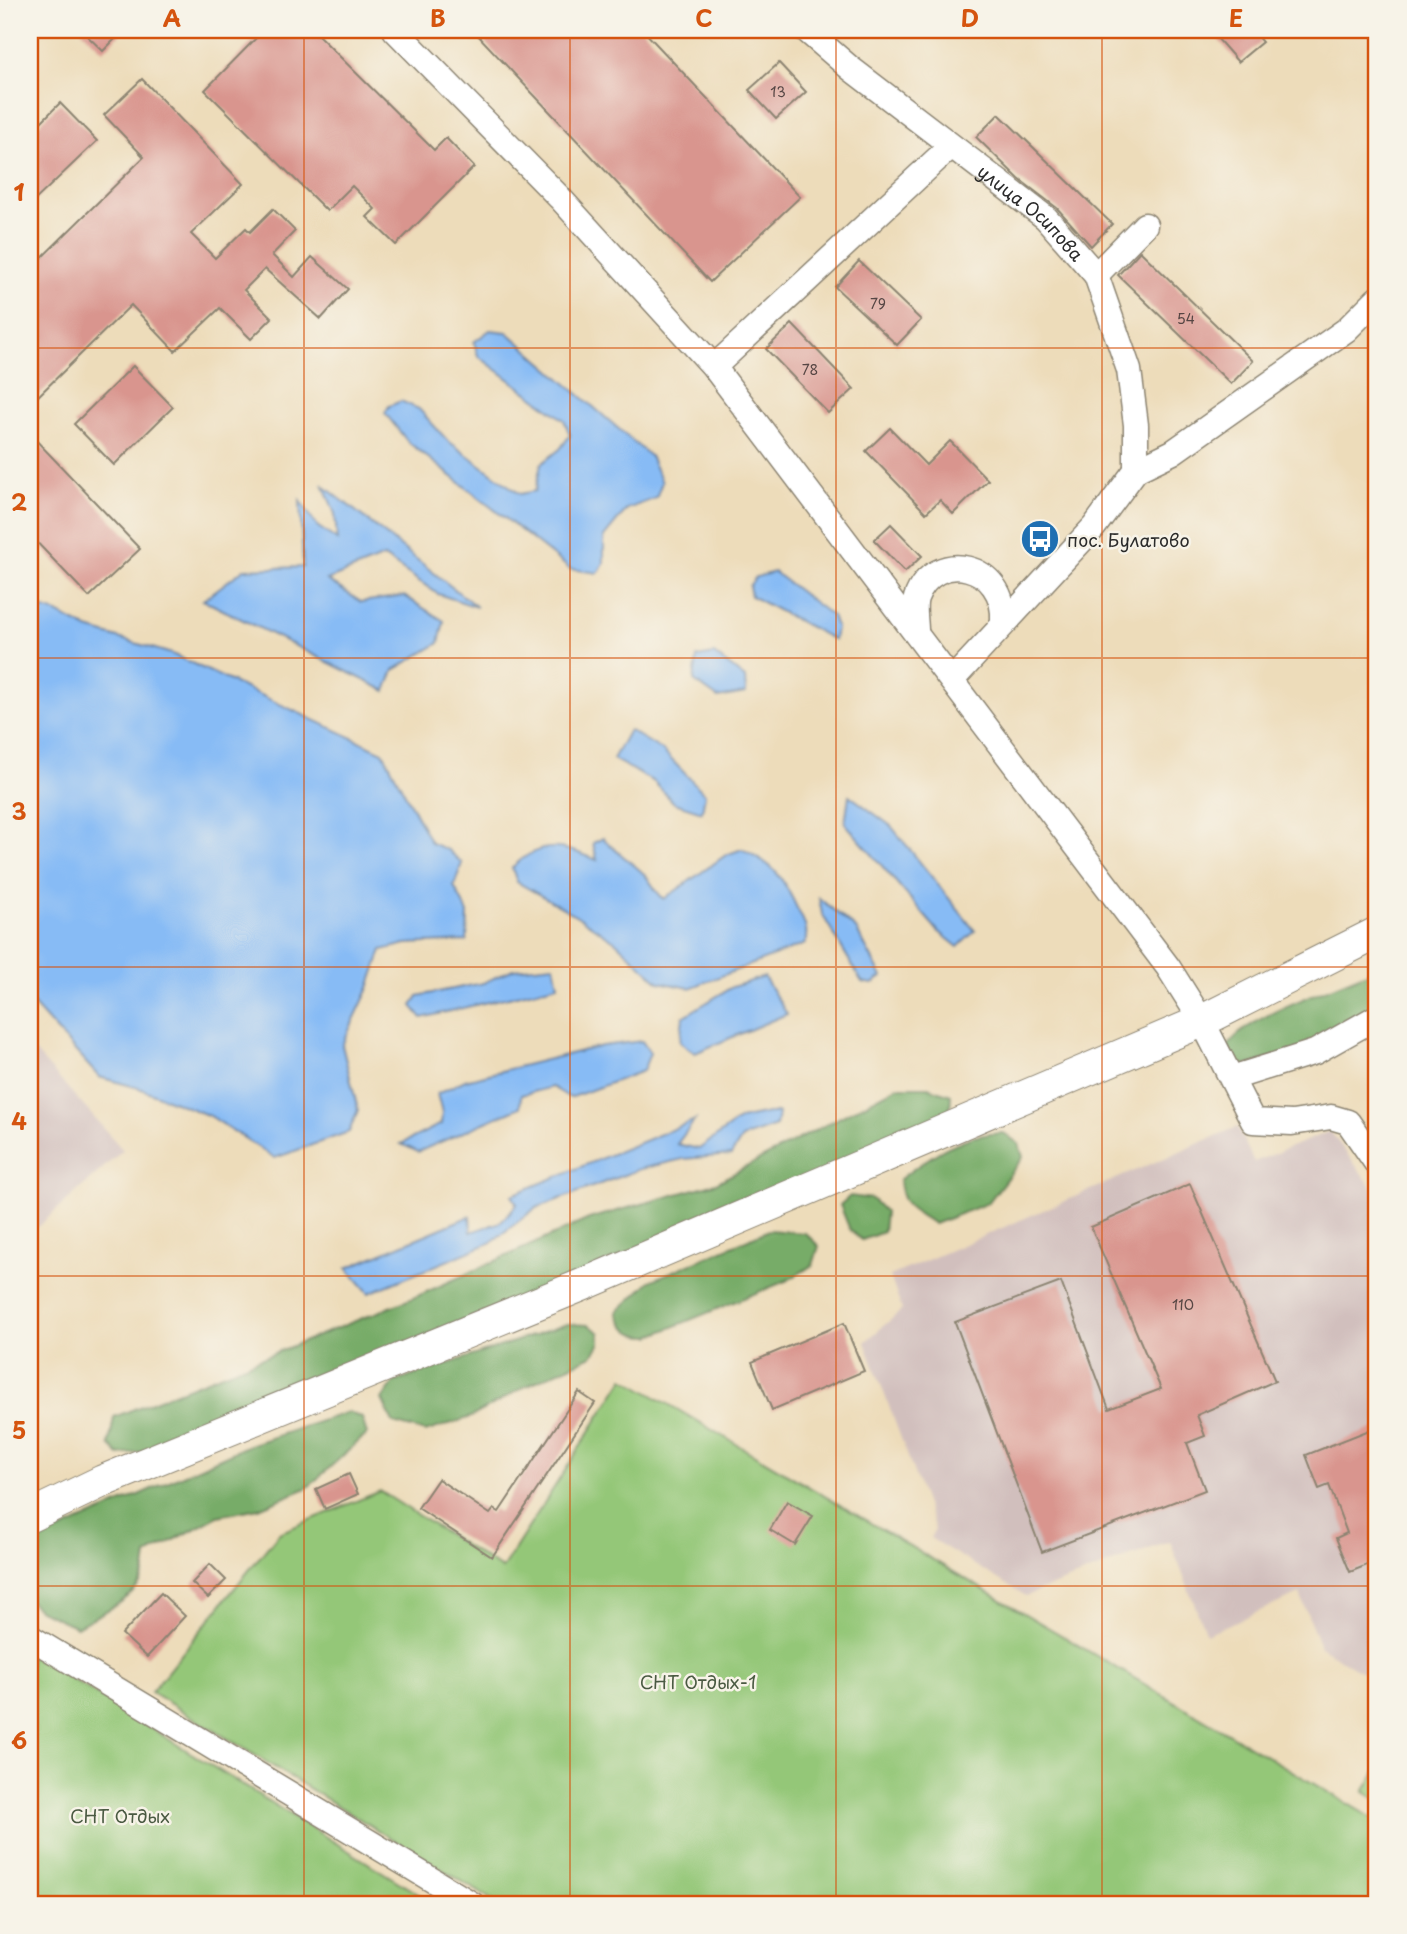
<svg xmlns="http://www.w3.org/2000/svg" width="1407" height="1934" font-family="'Playpen Sans',sans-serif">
<rect width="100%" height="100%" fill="#f7f3e8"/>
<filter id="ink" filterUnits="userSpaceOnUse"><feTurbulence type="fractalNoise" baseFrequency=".0143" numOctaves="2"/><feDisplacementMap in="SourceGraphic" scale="14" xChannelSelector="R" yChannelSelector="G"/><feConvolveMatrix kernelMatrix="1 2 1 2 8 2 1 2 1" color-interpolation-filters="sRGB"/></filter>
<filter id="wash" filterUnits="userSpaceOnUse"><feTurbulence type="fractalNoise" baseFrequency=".00686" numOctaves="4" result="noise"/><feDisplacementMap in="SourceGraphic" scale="28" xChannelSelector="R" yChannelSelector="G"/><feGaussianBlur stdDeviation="1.57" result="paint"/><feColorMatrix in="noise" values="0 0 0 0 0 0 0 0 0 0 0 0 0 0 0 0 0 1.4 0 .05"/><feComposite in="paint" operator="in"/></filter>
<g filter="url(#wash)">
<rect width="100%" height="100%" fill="#eddcba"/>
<g fill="#d1bfbd">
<path d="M30,1046L123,1150L30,1234Z"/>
<path d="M1237,1127L1254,1162L1330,1131L1377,1194V1681L1320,1647L1300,1594L1206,1634L1170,1541L1026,1596L930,1538L935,1529L865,1342L902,1310L890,1276Z"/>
</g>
<g fill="#94c778" stroke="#607952" stroke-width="2">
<path d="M624,1378L1377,1821V1904H499L151,1692L279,1533L380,1491L502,1569Z"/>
<path d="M30,1653L434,1904H30Z"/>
<path d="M1377,1770V1800L1364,1792Z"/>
</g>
<g fill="#77ac68" stroke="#516c4a" stroke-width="2">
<path d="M1377,968V1007L1306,1048L1242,1067L1227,1047C1248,1013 1340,987 1377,968Z"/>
<path d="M897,1087H928L951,1095L950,1109L934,1127L146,1452L119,1455L109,1445L114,1417L413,1298L589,1219L716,1183Z"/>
<path d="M1004,1133L1019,1144L1023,1157L988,1203L934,1224C913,1209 901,1209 899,1180C931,1155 962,1133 1004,1133Z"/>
<path d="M850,1196L872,1199L885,1212L883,1232L862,1240L850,1230L840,1205Z"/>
<path d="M769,1230L805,1233L819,1246L813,1265L788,1280L651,1336C633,1337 624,1329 617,1312L650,1281Z"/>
<path d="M567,1324L589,1325L600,1333V1343L592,1356L528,1385L471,1417L425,1432L393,1423L382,1399L394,1382Z"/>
<path d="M348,1412L362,1418L367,1434L307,1488L259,1508L218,1516L147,1555C146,1561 146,1570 143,1577C135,1601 97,1614 77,1627L39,1610L30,1602V1544L249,1445Z"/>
</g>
<g fill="#87bbf5" stroke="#597390" stroke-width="2">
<path d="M490,330L507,332L650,456L662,482L656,498L627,509L604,537V563L598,573L570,569L408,442L385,413L389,406L401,401L419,409L447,440L520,494L535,491L541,464L560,449L570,435L564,420L478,356L474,342Z"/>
<path d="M324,486L477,607L438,594L384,557L327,580L361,602L404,596L444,621L439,643L394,670L386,691L203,600L244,569L303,567L300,500L317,526L337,540L335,514Z"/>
<path d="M774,572L832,616L836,627L834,640L751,596L749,586L756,577Z"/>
<path d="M30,605L57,613L88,629L172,654L383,752L431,843L448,850L462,863L454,886L468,913L467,941L406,944L382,950L369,988L342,1045L358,1110L349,1132L275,1158L210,1116L139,1088L99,1077L30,1001Z"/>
<path d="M714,654L745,678L746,693L718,698L694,681L697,657Z"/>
<path d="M629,730L662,750L705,794L702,812L674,803L654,782L613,759Z"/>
<path d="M849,795L891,826L975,931L958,947L938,931L845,823Z"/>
<path d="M603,838C615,851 629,860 642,872C651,880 654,891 664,899L726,855L742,849C775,865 782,876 797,908C804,922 809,929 805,944L690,988L659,982L616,942L577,916L517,882L512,868C540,839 563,846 597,860L593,843Z"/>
<path d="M819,898L856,929L882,977L872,984L862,982L822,914Z"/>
<path d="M554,965L558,985L422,1018L412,1006L418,996L483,983L513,969Z"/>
<path d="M764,977L787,1014L695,1053L680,1042L683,1017L732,987Z"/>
<path d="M642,1041L650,1053L643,1071L570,1098L552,1087L521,1095L520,1107L418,1152L401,1144L441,1124L442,1112L437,1094L465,1080L602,1046Z"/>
<path d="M768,1113H778L776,1126L742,1138L731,1155L683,1159L640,1169L536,1208L490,1243L369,1293L347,1268L470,1216L471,1232L501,1222L517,1204L512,1195L695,1120L677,1144L699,1149L740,1119Z"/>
</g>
<g id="blocks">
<g fill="#d9958e">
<path d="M81,30H124L103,51Z"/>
<path d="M264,30H313L434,150L446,138L474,167L396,245L367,217L375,209L352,186L327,211L205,90Z"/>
<path d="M473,30H643L800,197L710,282Z"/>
<path d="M1210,30H1252L1262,42L1238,62Z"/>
<path d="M779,63L806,92L776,119L749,90Z"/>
<path d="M142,79L243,184L191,234L215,258L246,228L250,232L273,209L295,231L272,255L294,277L312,257L348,289L321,319L265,269L244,290L272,318L251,339L220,308L175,351L131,305L30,404V269L144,157L104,115Z"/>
<path d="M60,103L97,141L30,205V133Z"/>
<path d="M999,114L1112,224L1091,246L1057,208L1019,179L976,137Z"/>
<path d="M1140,251L1253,361L1231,384L1118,275Z"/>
<path d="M859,261L921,320L897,345L835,287Z"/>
<path d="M792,324L854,389L828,413L766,349Z"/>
<path d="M133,366L173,407L114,465L74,424Z"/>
<path d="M890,428L926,465L950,441L988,480L953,514L940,500L926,513L866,451Z"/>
<path d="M30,434L140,549L89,597L30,535Z"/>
<path d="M891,524L922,556L905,572L874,540Z"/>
<path d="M1190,1184L1275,1381L1197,1415L1205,1436L1187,1443L1205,1490L1042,1552L955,1322L1061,1282L1109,1409L1161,1389L1091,1227Z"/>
<path d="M844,1323L864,1371L772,1410L752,1362Z"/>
<path d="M579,1392L595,1403L492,1557L418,1508L438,1479L490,1514L494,1509L499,1512Z"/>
<path d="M1377,1427V1561L1350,1572L1336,1538L1347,1533L1329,1485L1319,1489L1306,1455Z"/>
<path d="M349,1474L358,1494L325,1509L316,1489Z"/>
<path d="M787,1501L813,1516L795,1545L770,1530Z"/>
<path d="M210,1564L226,1580L208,1598L192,1583Z"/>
<path d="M161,1593L185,1616L147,1657L122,1634Z"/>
</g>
</g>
</g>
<g filter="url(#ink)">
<use href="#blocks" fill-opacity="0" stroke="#8c8472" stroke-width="2"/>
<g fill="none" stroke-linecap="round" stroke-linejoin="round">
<g stroke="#8c8472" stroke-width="27">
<g id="minor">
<path d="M395,30L560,198L714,367L1168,967L1202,1021L1253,1121L1292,1123L1331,1117L1348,1122L1377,1164"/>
<path id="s1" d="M806,30L850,68L1046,218L1096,275L1129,370L1136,425V470"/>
<path d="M1096,275L1145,225"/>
<path d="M714,367L951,146"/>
<path d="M916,631C916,621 913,607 916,598C934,547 1007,563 1003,622"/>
<path d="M952,680L1094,527L1136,470L1173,452L1346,330L1377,299"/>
<path d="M1232,1078L1315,1052L1377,1017"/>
<path d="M30,1637L472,1904"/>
</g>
</g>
<g stroke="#8c8472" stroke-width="34">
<path id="major" d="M30,1516L103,1481L582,1285L1202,1021L1377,933"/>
</g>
<use href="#minor" stroke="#fff" stroke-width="24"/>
<use href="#major" stroke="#fff" stroke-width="32"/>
</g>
</g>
<path fill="none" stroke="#d5540f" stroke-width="2" stroke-opacity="0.55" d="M304,30V1904M570,30V1904M836,30V1904M1102,30V1904M30,348H1377M30,658H1377M30,967H1377M30,1276H1377M30,1586H1377"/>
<defs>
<g id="bus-disc" transform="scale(2.0125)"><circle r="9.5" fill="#1f6fb2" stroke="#f7f3e8"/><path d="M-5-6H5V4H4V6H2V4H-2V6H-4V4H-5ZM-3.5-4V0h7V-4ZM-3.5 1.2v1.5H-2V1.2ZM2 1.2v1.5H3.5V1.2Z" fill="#fff"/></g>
</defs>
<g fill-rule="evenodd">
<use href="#bus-disc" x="1040" y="539"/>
</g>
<g text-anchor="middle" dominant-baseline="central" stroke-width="5" stroke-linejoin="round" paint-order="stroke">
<g font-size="14" fill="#564644">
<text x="778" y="91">13</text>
<text x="878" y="303">79</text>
<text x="1186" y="318">54</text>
<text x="810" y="369">78</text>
<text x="1183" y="1304">110</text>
</g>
<g font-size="18" fill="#2b2b2b" stroke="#f7f3e8">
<text stroke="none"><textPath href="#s1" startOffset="290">улица Осипова</textPath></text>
</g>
<g font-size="18" fill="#2b2b2b" stroke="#f7f3e8" text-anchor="start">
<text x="1067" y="539">пос. Булатово</text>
</g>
<g font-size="18" fill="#4a5a42" stroke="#f7f3e8">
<text x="698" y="1681">СНТ Отдых-1</text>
<text x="120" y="1815">СНТ Отдых</text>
</g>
</g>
<rect width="1407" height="1934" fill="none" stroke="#f7f3e8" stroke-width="77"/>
<rect x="38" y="38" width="1330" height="1858" fill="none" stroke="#d5540f" stroke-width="2.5"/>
<g font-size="23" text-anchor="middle" font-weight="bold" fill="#d5540f">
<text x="172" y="27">A</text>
<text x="438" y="27">B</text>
<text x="704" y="27">C</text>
<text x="970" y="27">D</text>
<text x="1236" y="27">E</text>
<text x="19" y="201">1</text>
<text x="19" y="511">2</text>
<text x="19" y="820">3</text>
<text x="19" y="1130">4</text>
<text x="19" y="1439">5</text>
<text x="19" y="1749">6</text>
</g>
</svg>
